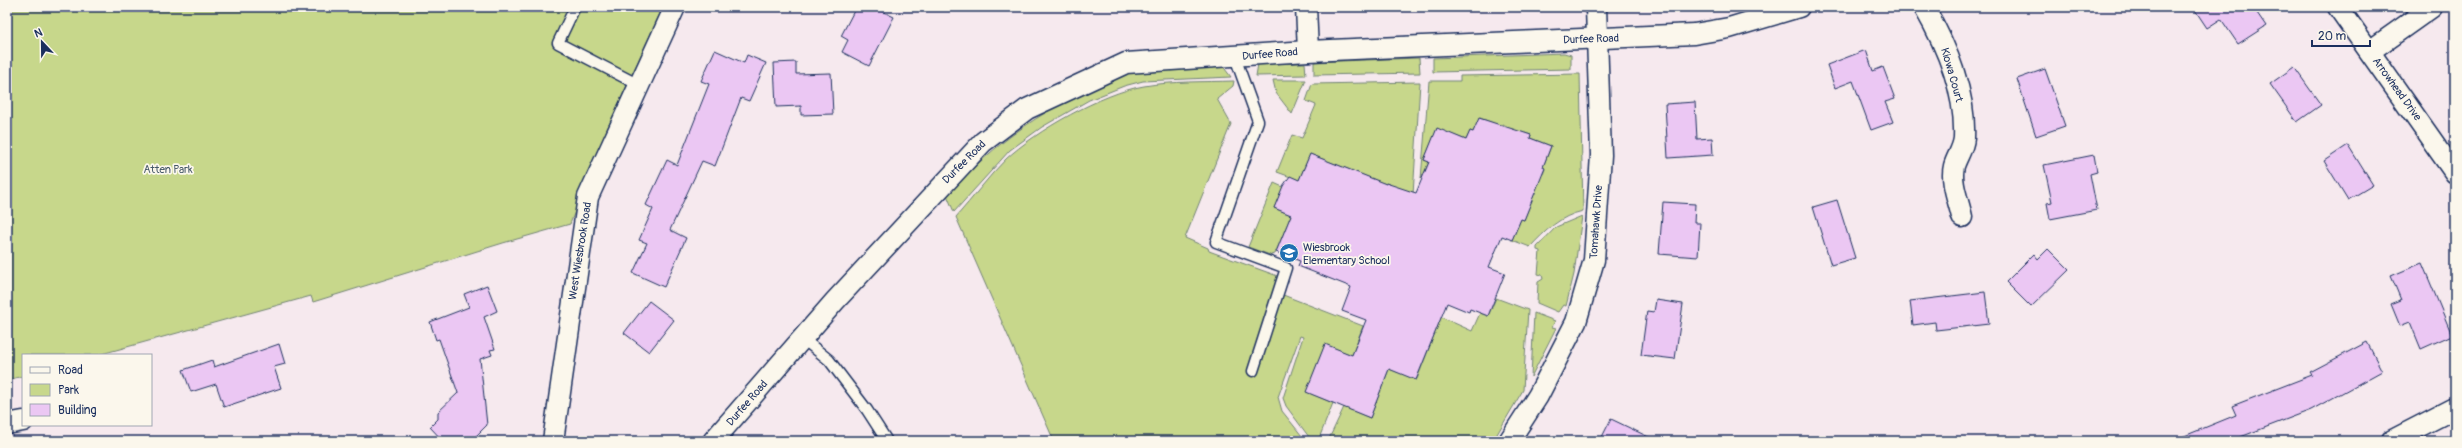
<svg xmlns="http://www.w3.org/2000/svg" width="2462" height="448" font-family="Pangolin,sans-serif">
<rect width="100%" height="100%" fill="#f6e9ee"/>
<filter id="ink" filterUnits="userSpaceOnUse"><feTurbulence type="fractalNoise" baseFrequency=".025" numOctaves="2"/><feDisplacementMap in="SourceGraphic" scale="8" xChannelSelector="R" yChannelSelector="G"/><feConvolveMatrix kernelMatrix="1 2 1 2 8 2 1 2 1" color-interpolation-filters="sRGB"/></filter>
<g filter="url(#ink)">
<g fill="#c7d78b" stroke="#718374">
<path d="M7,7H663L607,129L570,224L503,243L313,302L311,296L98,355H23V376L7,380Z"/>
<path d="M1564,53L1571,55V69L1433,72V58Z"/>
<path d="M1419,58L1420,73L1314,75V62Z"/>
<path d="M1305,63L1306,75L1256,76L1258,64Z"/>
<path d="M1222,65L1231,77L1143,81L1124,86L1089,100L1042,127L1010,150L954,212L947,195C988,150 1029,119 1083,92C1099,84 1114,75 1131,72C1160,67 1192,67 1222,65Z"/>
<path d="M1580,74L1583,211C1560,216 1545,231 1530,247L1512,240L1521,219L1524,220L1535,192L1540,173L1543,174L1545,169L1543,167L1551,146L1530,138L1531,135L1525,133L1524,135L1507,128V126L1502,124L1501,126L1480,118L1473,132L1470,131L1466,140L1437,129L1424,160L1429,162L1421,179L1429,81H1460V76Z"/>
<path d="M1273,80H1306L1292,114L1276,93Z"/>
<path d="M1234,81L1233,86L1217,99L1231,124L1185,238L1208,248L1209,251L1283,278L1278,293L1363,326L1352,355L1325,345L1307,392L1333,403L1318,441H1312L1286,406L1283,398L1303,337L1300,336L1278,397L1282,411L1306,441H1054L956,217C973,198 988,177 1006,159C1036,131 1102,93 1144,86C1173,81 1204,82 1234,81Z"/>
<path d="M1420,82L1413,195L1310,154L1299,180L1277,172L1292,135L1302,138L1316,105L1306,101L1312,84Z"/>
<path d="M1274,183L1283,187L1274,208L1291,215L1275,254L1270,255L1248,247Z"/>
<path d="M1582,216L1574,274L1566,306L1563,305L1558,312L1537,303L1538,282L1543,279L1542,275L1538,274L1540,251L1537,250V247L1556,227Z"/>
<path d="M1496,298L1528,310L1523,390L1493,441H1328L1344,407L1370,418L1389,369L1417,379L1441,317L1472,331L1480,313L1488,316Z"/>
<path d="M1534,313L1555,321L1552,327L1556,328L1531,377Z"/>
</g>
<g fill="#ebc7f3" stroke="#1b2f5e">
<path d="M856,7H873L894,17L869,66L842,52L848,40L841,36Z"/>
<path d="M2193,7H2253L2266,26L2238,44L2221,19L2207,28Z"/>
<path d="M715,50L744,63L747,55L766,63L749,101L741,98L715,166L702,161L670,230L686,238L664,287L633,273L647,243L639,240L653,209L646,205L667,160L677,165L709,84L701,81Z"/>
<path d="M1866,50L1873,71L1883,67L1895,99L1885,102L1893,122L1871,130L1853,81L1835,88L1827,65Z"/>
<path d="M796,62V74L831,73L833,114L801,115V106L776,107L774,63Z"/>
<path d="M2294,67L2321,105L2297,122L2270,84Z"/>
<path d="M2045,69L2065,126L2036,136L2017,79Z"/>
<path d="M1695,102L1697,139L1712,138L1713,155L1668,158L1665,104Z"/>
<path d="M1479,118L1531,135L1530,138L1551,146L1543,167L1545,168L1524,220L1521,219L1512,240L1502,236L1489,267L1505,273L1488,316L1470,309L1469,312L1447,303L1416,380L1389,369L1370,418L1306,392L1325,344L1352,355L1366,320L1342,311L1351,287L1298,266L1300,261L1276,252L1291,215L1274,208L1283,186L1290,176L1299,180L1310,154L1386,184V183L1416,193L1429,162L1424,160L1437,128L1466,140L1470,131L1473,132Z"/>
<path d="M2348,145L2373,185L2348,200L2324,161Z"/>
<path d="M2094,155L2097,172L2090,174L2097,210L2050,219L2047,203L2052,202L2044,165Z"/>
<path d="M1837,200L1855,258L1831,265L1813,207Z"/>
<path d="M1663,202L1695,204L1694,223H1700L1698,257L1659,254Z"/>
<path d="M2048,249L2069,270L2031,307L2006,282L2034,254L2038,259Z"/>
<path d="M2422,263L2452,335L2421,349L2410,322L2400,326L2391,304L2401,300L2391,276Z"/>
<path d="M487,285L497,311L484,317L495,349L490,350L492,355L480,359L487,425L471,441H443L430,427L438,419V412L458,393L439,339L436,340L430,322L469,307L464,294Z"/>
<path d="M1985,292L1989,324L1936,330L1935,322L1913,325L1910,301Z"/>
<path d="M1656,300L1683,304L1675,359L1641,355L1647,311L1654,312Z"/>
<path d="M649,301L674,320L649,352L624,333Z"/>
<path d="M2367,342L2382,371L2311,410L2230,441H2172L2236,415L2232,406L2312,375L2310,372Z"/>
<path d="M279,344L285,364L274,367L281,388L224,407L216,384L191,392L183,370L212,360L214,367Z"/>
<path d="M1611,419L1657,441H1600Z"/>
</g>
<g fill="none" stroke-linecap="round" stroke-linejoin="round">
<g stroke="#1b2f5e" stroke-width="13">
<g id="service">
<path d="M575,7L558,43L639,85"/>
<path d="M1235,57L1258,121L1216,242L1286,268L1253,371"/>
<path d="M802,338L829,360L867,410L887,441"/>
</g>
</g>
<g stroke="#1b2f5e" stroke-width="23">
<g id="minor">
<path d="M1306,7L1308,51"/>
<path d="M1924,7C1946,45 1966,92 1964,138C1963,149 1957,156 1954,166C1950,182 1959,202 1962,217"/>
<path d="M2338,7L2455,173"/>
<path d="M2370,51L2432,7"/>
<path d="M7,424L23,421"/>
<path d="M553,441L588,197L675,7"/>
<path d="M713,441L835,301L983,142L1027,109L1126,63L1308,51L1694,34L1729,28L1799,7"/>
<path d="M1509,441L1538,396L1576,322L1594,260L1601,155L1596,7"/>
<path d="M2391,441L2455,408"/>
</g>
</g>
<use href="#service" stroke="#fbf7ec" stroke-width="10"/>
<use href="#minor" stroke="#fbf7ec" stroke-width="20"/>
</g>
</g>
<defs>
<g id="school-disc" transform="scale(1)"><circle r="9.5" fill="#1f6fb2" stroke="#fbf7ec"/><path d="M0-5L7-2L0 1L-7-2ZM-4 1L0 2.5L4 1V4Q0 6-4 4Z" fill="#fff"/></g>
</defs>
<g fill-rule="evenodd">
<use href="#school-disc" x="1289" y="253"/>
</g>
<g text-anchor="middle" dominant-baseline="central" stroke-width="3.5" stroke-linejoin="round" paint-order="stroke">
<g font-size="11" fill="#1b2f5e" stroke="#fbf7ec">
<text transform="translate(1591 39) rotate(-2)">Durfee Road</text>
<text transform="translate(1270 54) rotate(-5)">Durfee Road</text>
<text transform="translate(1952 75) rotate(74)">Kiowa Court</text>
<text transform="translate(2397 89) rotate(54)">Arrowhead Drive</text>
<text transform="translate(964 162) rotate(-45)">Durfee Road</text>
<text transform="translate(1596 222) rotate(-86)">Tomahawk Drive</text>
<text transform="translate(580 251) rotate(-81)">West Wiesbrook Road</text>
<text transform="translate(747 403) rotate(-49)">Durfee Road</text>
</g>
<g font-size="11" fill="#465969" stroke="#fbf7ec">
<text x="168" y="169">Atten Park</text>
</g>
<g font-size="11" fill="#1b2f5e" stroke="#fbf7ec" text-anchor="start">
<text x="1303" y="247">Wiesbrook<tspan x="1303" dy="13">Elementary School</tspan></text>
</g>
</g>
<rect width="2462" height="448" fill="none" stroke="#fbf7ec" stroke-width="24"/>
<rect x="12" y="12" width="2438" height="424" fill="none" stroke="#1b2f5e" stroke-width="1.5" filter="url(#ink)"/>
<rect x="22" y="354" width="130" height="72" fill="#fbf7ec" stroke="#a1a7b3"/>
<rect x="30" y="367" width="20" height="6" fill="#fbf7ec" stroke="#a1a7b3"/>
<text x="58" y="374" font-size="12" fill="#1b2f5e">Road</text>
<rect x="30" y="384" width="20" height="12" fill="#c7d78b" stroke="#a1a7b3"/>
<text x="58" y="394" font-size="12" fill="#1b2f5e">Park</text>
<rect x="30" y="404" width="20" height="12" fill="#ebc7f3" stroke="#a1a7b3"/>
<text x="58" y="414" font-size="12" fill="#1b2f5e">Building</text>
<g transform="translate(42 42) rotate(338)" stroke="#fbf7ec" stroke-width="3" paint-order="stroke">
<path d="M0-3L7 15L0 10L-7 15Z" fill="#1b2f5e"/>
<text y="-6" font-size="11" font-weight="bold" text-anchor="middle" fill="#1b2f5e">N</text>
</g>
<path d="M2312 40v6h58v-6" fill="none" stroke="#1b2f5e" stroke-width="2"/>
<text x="2318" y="40" font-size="12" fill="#1b2f5e" stroke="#fbf7ec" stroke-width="3" paint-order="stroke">20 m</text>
</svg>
